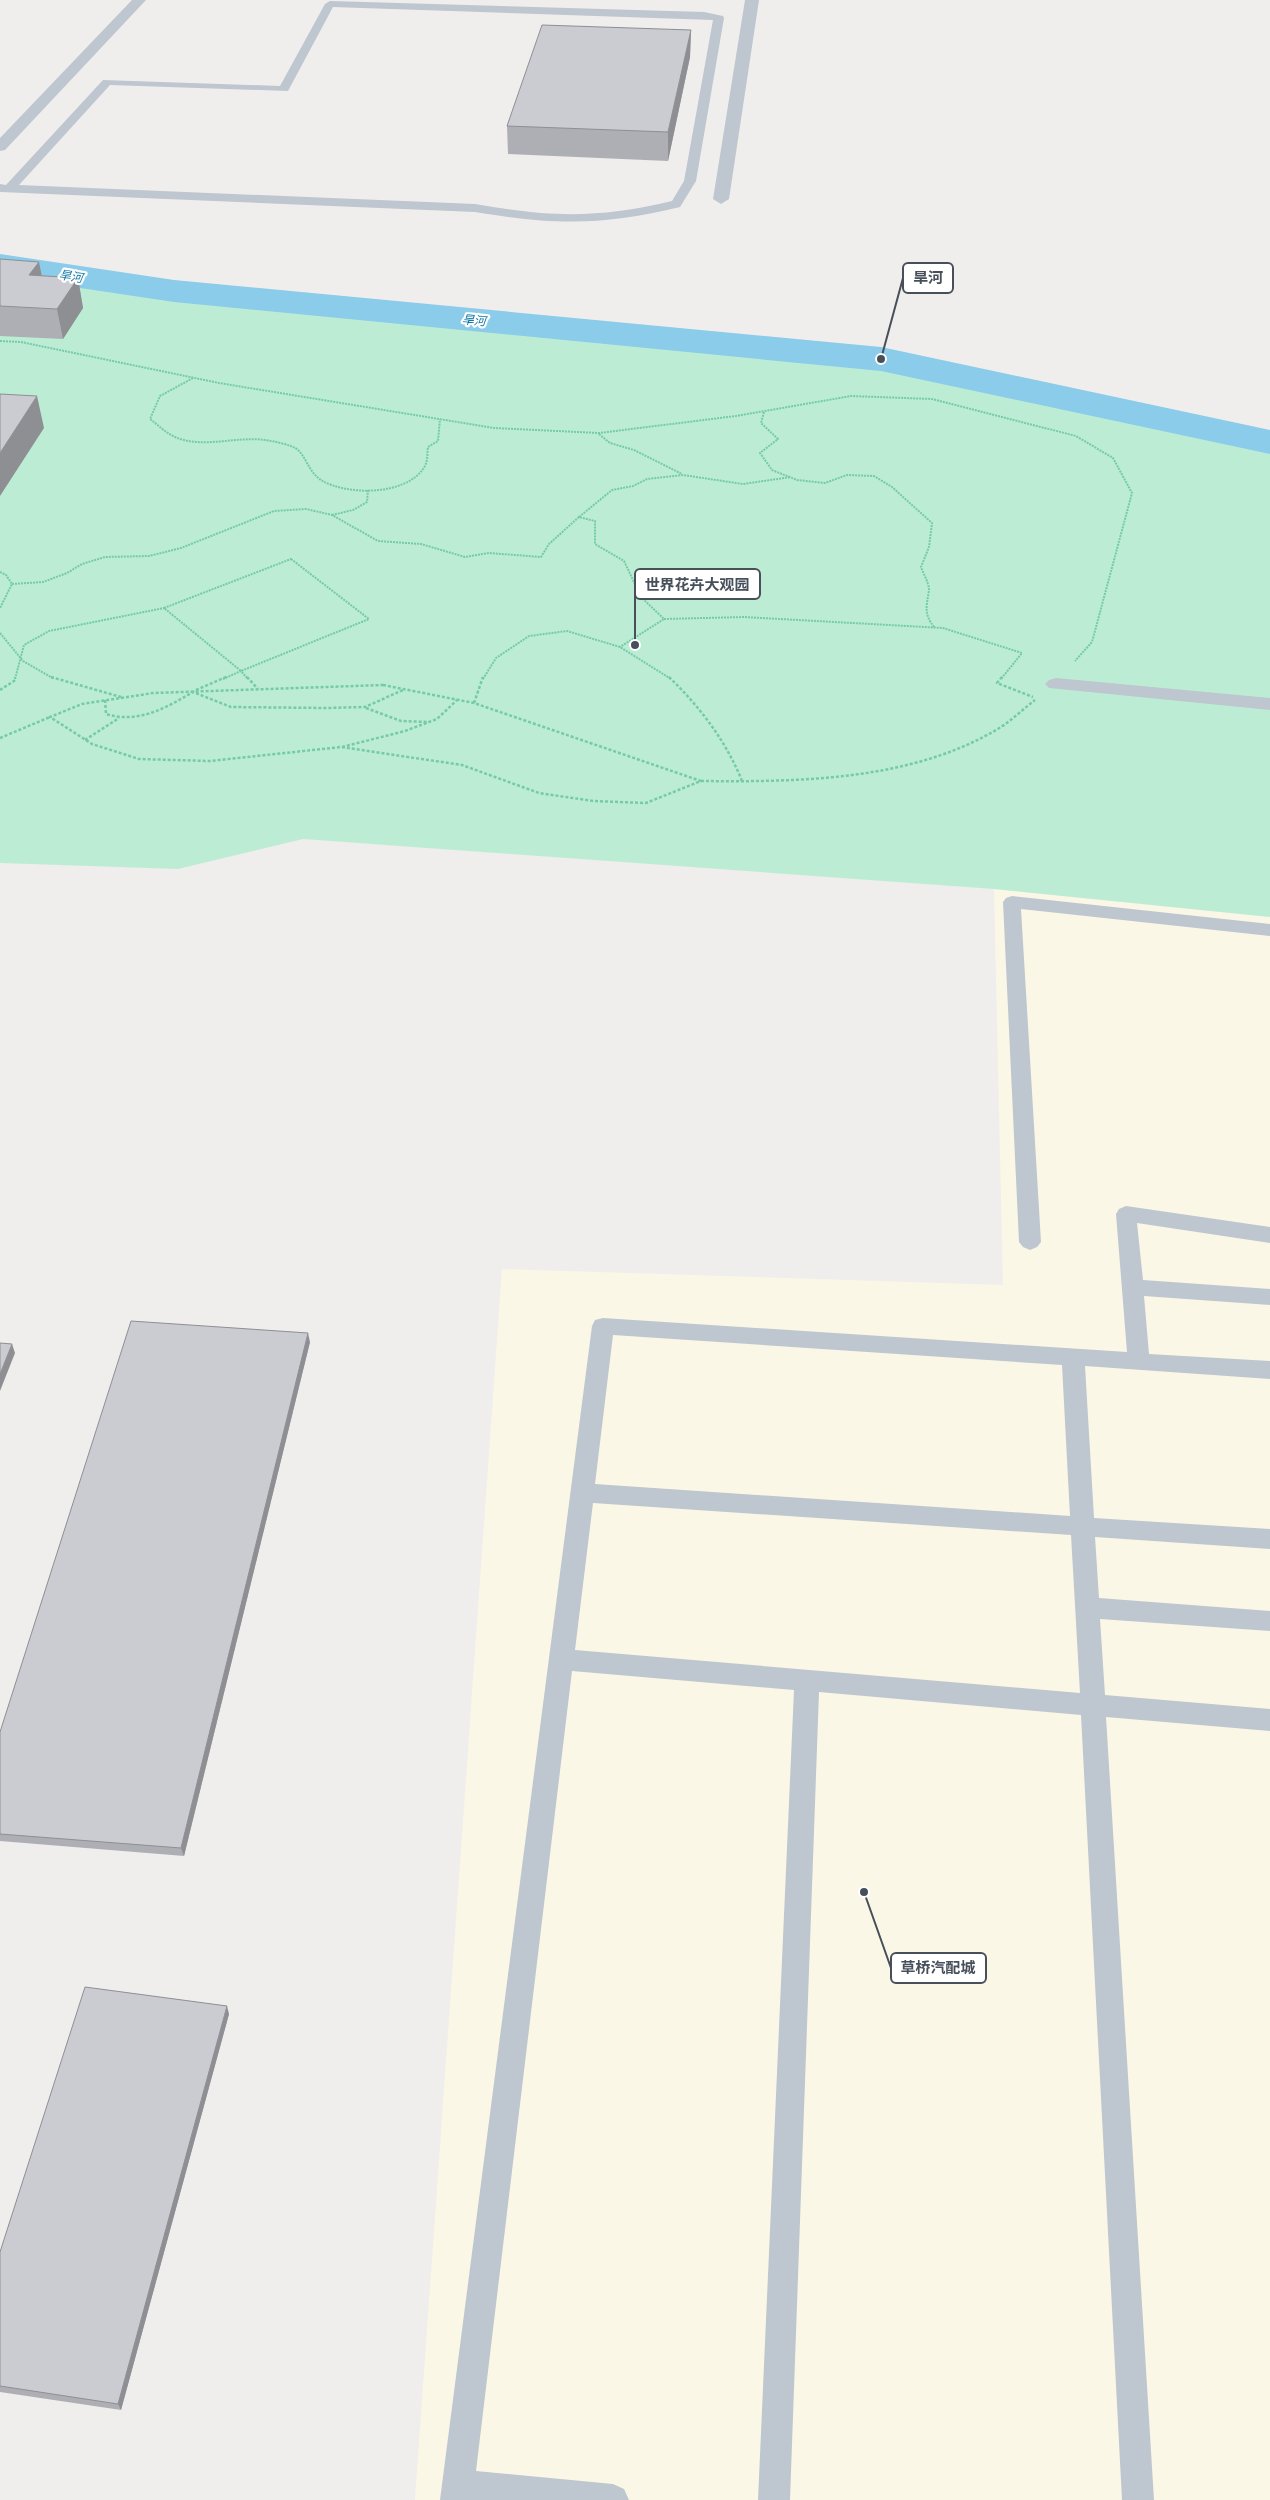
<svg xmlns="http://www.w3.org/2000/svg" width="1270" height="2500" font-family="Poppins,'Noto Sans SC',sans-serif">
<rect width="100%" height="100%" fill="#f0eded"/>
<path fill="#fbf7e6" d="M994,889L1270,917V2500H415L502,1269L1003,1285Z"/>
<path fill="#bcedd4" d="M0,273L185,300L768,349L909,374L1270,452V917L994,889L303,839L178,869L0,863Z"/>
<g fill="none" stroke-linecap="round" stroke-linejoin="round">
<path fill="#8acce9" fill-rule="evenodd" d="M0,254L174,280L881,347L1270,430V454L881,371L174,302L0,276Z"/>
<g stroke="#75caa8" stroke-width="2" stroke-dasharray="2 1" stroke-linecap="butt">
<path d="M0,341L21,342L219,383L494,428L599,433L736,416L851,396L932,399L1076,436L1113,458L1132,493L1092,642L1075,661"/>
<path d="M193,378L160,396L150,419C158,425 166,433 175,437C202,449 237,436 265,440C273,441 293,445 298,450C307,459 309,472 321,480C347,496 408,496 425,466C428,460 427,453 428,447L438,441L440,419"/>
<path d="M764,412L761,423L778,439L760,453L772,470L797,480L825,483L847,475L874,476L892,487L932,523L929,547L921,567C923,573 929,583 929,590C927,605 923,613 934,627"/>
<path d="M599,434L610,443L634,450L682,474"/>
<path d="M332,515L353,510L367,502L368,490"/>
<path d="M579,517L612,490L633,486L647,479L683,475L743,484L791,477"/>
<path d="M291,559L369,619L241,671L164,608Z"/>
<path d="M0,572L6,575L12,584L0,608"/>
<path d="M12,584L43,582L67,573L82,564L105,557L149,556L181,548L274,511L306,509L332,515L378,541L421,544L465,557L489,553L541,557L549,544L579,517L595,521V544L624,561L641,597L664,619L620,647"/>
<path d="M664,619L744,617L943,628L1022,653L1001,679"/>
<path d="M0,633L23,661L54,679"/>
<path d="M15,679L24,645L49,631L164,608"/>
<path d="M223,679L241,671L248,679"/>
<path d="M483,679L496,658L529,636L567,631L620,647L671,679"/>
</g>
<g stroke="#75caa8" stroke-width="2.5" stroke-dasharray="3 2" stroke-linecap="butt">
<path d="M51,677L121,697"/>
<path d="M247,677L258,689"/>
<path d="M669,677C700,707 726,741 742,781"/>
<path d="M1002,677L997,683L1033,697"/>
<path d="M383,685L474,703L701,781L646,803L593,801L539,793L462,765L341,747L210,761L139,759L92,744L50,717L82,704L153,693Z"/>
<path d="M0,690L14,681L15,677"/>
<path d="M196,690L226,677"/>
<path d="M105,700L106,714C138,724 166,708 193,692L231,707L327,708L365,707L403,690"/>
<path d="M474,703L483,677"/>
<path d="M366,708L401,721L427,722"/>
<path d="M0,738L50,717"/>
<path d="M85,740L119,718"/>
<path d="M342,747L405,731L437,719L457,700"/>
<path d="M701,781C798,782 909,781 996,730C1010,722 1022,710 1035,700"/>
</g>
<g fill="#bec6cf" fill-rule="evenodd">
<path d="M330,1L704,12L723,16L724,18L696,181L680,207C602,226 554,225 475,212L0,192V184L6,185L103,80L280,86L325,4ZM333,7L713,20L684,181L672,201C596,219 550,217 475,204L19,185L110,85L288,91Z"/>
<path d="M1012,896L1270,924V936L1021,909L1041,1242L1037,1247L1030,1250L1023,1247L1019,1242L1003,902L1006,898Z"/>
<path d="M1126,1206L1270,1227V1243L1137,1223L1143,1280L1270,1289V1305L1144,1296L1149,1354L1270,1361V1379L1085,1366L1094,1518L1270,1529V1549L1095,1537L1099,1598L1270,1611V1631L1100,1619L1105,1695L1270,1709V1731L1106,1717L1154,2500H1122L1081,1715L819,1692L790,2500H758L794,1690L572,1671L476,2471L613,2484L624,2489L629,2500H440L592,1326L595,1320L603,1318L1127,1352L1116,1214L1119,1209ZM613,1335L1062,1365L1070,1516L595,1484ZM593,1503L1071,1535L1080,1693L575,1650Z"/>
</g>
<g fill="#bec6cf" fill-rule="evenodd">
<path d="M132,0H146L5,150L0,151V138Z"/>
<path d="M745,0H759L729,199L721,204L713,199Z"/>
<path d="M1056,678L1270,698V710L1049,688L1045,684L1049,680Z"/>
</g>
</g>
<g fill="#aeafb5">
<path d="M691,30L690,57L668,161L508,154L507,126Z"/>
<path d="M0,259L42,276L78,278L83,308L63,339L0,336Z"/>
<path d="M310,1342L184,1856L0,1841V1732Z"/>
<path d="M229,2014L121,2410L0,2392V2252Z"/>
</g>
<g fill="#8d8f93">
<path d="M691,30L690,57L668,161V132Z"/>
<path d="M39,262L45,292L29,275Z"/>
<path d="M78,278L83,308L63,339L57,309Z"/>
<path d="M37,396L44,428L0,496V453Z"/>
<path d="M308,1333L310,1342L184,1856L181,1848Z"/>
<path d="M12,1344L15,1353L0,1391V1374Z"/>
<path d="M227,2006L229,2014L121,2410L118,2404Z"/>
</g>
<g fill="#caccd2" stroke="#8d8f93">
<path d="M542,25L691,30L668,132L507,126Z"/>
<path d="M0,259L39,262L29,275L78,278L57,309L0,306Z"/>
<path d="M0,394L37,396L0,453Z"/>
<path d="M131,1321L308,1333L181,1848L0,1834V1732Z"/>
<path d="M0,1343L12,1344L0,1374Z"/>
<path d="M85,1987L227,2006L118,2404L0,2386V2252Z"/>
</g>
<g text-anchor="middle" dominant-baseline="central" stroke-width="4.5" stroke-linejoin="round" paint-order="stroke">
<g font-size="12" font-style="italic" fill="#1077a3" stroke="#fff">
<text transform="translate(71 276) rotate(9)">旱河</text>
<text transform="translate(474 320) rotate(5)">旱河</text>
</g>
</g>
<path fill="none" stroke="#464f5a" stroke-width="2" d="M881 359L903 278M635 645L635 584M864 1892L891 1968"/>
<g fill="#464f5a" stroke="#fff" stroke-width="2">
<circle cx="881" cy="359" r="5"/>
<circle cx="635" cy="645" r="5"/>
<circle cx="864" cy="1892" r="5"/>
</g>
<g fill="#fff" stroke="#464f5a" stroke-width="2">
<rect x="903" y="263" width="50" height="30" rx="5"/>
<rect x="635" y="569" width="125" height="30" rx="5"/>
<rect x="891" y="1953" width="95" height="30" rx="5"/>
</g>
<g font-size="15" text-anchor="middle" font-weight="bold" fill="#464f5a">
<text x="928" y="283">旱河</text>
<text x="697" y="590">世界花卉大观园</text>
<text x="938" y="1973">草桥汽配城</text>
</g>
</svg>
